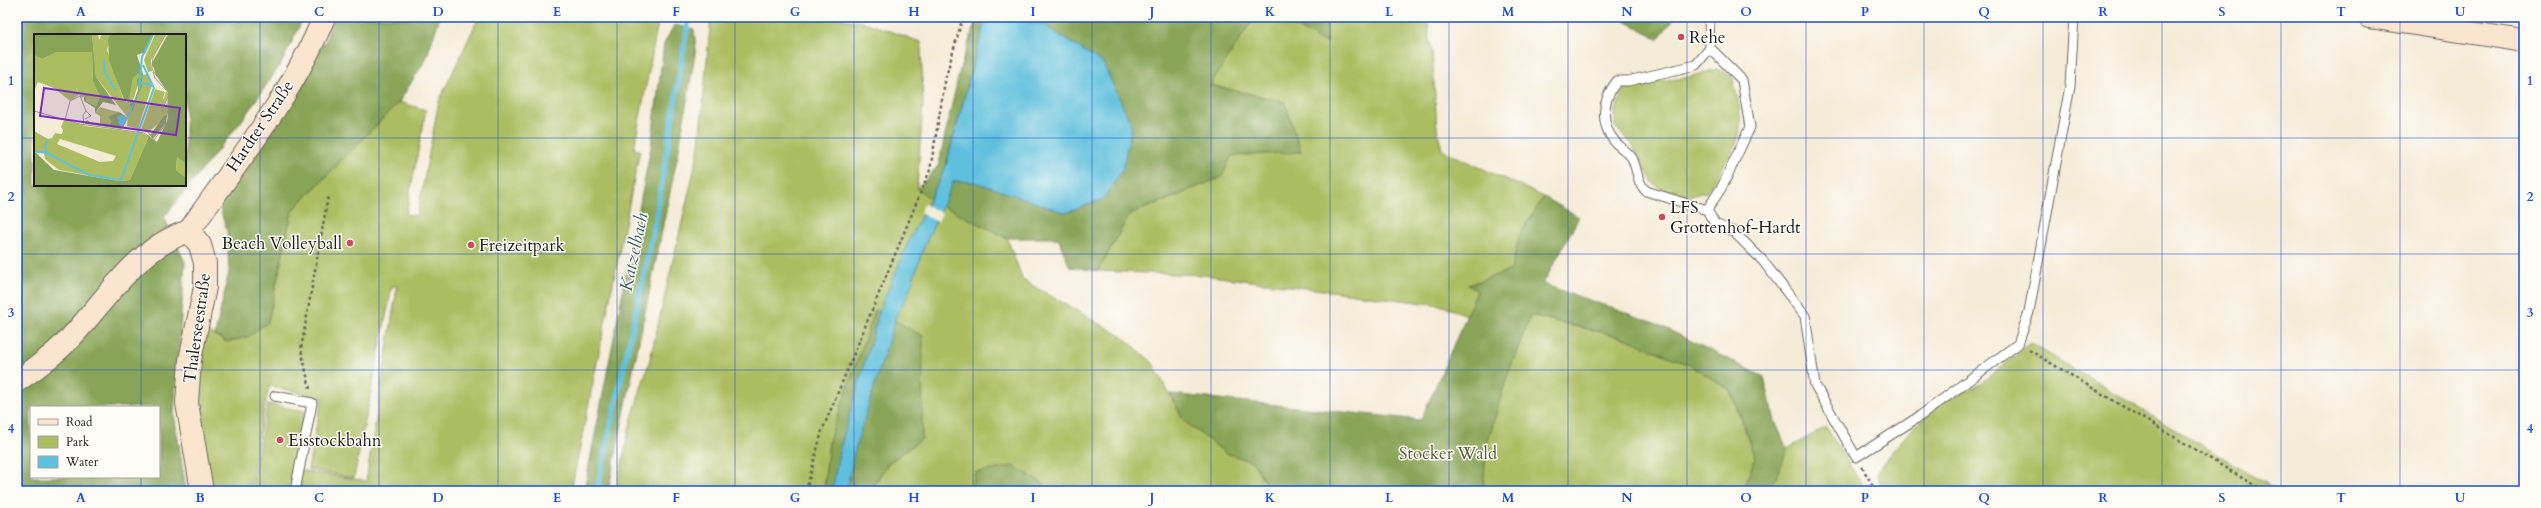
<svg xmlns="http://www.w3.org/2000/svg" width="2541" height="508" font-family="Cardo,serif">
<rect width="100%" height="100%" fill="#fdfcf7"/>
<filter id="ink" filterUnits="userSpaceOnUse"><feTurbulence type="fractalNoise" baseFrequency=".025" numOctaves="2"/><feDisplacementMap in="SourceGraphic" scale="8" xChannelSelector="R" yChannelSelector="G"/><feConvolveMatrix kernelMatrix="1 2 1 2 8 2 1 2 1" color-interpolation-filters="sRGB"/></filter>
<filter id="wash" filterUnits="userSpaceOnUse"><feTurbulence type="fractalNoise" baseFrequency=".012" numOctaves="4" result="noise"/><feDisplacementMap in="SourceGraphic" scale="16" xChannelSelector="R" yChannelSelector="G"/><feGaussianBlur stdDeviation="0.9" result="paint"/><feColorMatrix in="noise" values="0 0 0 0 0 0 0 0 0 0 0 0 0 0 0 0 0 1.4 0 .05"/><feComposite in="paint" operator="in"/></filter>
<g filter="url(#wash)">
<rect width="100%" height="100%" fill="#f5ecd8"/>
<g fill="#abbd60" stroke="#646c3e">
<path d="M479,17H659L634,149L640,150L571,491H250L268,404L305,411L293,469L366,481L397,287L392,286L354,478L308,469L322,398L269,386L248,491H211L197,403V381L205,330L227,342L268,322L292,211L399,102L426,110L406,214L417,216L439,101Z"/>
<path d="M711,17H828L864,22L921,42L923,103L917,189L1007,238L1023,280L1123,337L1152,362L1184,421L1226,453L1253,462L1270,491H1045L1043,483L975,473L970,491H871L887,464L922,438L876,310L829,441L824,491H616L631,421L650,359L698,153Z"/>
<path d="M1254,17H1275L1327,43L1326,17H1428L1429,38L1432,51L1437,128L1442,150L1544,197L1520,234L1511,270L1468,285L1477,291L1467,315L1440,305L1203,275L1098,271L1130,214L1183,194L1231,156L1285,102L1210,85Z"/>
<path d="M1717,69L1732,76C1737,95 1744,118 1738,138C1733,155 1716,177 1707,192L1687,196L1661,189L1652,182L1632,144L1615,127V112L1624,89L1633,84L1685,78Z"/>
<path d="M1530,315L1625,338L1692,366L1730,390L1755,458L1743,491H1483L1486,448L1506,379Z"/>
<path d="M2030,343L2279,491H1882L1877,472C1890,450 1927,411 1950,398C1958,394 1967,392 1975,387C1994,373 2012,359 2030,343Z"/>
<path d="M1826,427L1866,491H1762L1777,477L1787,449Z"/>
</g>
<g fill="#88a456" stroke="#526039" fill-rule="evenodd">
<path d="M17,17H304L282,62L243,119L164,217L185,262L174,414L186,491H17ZM35,35H185V185H35ZM31,407H159V477H31Z"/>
<path d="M333,17H440L426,59L399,102L292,211L268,322L248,337L227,342L215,335L229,272L227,231L220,209L225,188L326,40Z"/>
<path d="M977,17H1254L1210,85L1285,102L1301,152L1231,156L1222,177L1130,214L1098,271L1070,267L1058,238H1007L943,206L954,181L975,182L1006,192L986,17L945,169L930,198L917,189L938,166L960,69Z"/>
<path d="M1275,17H1326L1327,43Z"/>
<path d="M1618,17H1675L1658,39Z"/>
<path d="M674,25L694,29L696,48L679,149L608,491H584L651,147L664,44Z"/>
<path d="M1544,197L1579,217L1543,284L1655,323L1764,377L1775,421L1787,449L1777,477L1762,491H1743L1755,458L1744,424L1730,390L1692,366L1625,338L1531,315L1506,379L1486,448L1483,491H1270L1253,462L1226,453L1184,421L1170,394L1421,420L1477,291L1468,285L1511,270L1520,234Z"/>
<path d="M875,310L923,336L922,439L887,464L871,491H824L829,441Z"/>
<path d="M1013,466L1043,483L1045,491H970L975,473Z"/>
</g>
<path fill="#5fc0dd" stroke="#3e6e7c" d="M986,17L1043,24L1103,63L1132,126L1122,171L1103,199L1066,213L975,182L954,181L924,247L907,297L897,313L854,453L847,491H832L839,452L881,306L910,239L945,169Z"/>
<path fill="#f5ecd8" d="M924,204L942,213L938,222L920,213Z"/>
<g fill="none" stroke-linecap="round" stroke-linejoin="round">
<path stroke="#5fc0dd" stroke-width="5.5" d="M597,491L656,219L689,17"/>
</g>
</g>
<g filter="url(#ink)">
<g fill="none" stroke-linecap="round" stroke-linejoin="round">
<g stroke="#68655e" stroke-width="11">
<g id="lane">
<path d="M1709,17L1710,48L1742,80L1750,127L1723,185L1707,210L1715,224L1734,232L1763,261L1805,316L1815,385L1856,457L1920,416L2018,344L2029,312L2070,86L2074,17"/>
<path d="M1707,210L1646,191C1636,181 1638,170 1632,158C1628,152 1621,148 1616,143C1599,124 1602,100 1617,81H1628L1696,65L1710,48"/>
<path d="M275,396L312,403L295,491"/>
</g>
</g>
<g stroke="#68655e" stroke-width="24">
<g id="secondary">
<path d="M2369,17L2524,41"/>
<path d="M189,231C235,165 295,91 324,17"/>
<path d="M17,381C38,367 58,352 75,333C109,295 139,247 189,231L200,245L205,263V287L190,360L187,403L202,491"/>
</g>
</g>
<g stroke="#68655e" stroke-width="2.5" stroke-dasharray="3 3" stroke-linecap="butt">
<path d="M2029,350L2264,491"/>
<path d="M310,389L301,349L328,197"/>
<path d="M1862,467L1876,491"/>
<path d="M806,491L822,431L930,170L946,76L963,17"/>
</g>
<use href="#lane" stroke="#fff" stroke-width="9"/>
<use href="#secondary" stroke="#fce5cf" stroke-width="22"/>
</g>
</g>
<path fill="none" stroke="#1d4ed8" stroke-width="1" stroke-opacity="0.55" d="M141,17V35M260,17V491M379,17V491M498,17V491M617,17V491M735,17V491M854,17V491M973,17V491M1092,17V491M1211,17V491M1330,17V491M1449,17V491M1568,17V491M1687,17V491M1806,17V491M1924,17V491M2043,17V491M2162,17V491M2281,17V491M2400,17V491M17,138H35M185,138H2524M141,185V407M17,254H2524M17,370H2524M141,477V491"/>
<g fill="#d1495b" stroke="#fdfcf7" stroke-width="1.5">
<circle cx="1681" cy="37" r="4"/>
<circle cx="1662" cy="217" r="4"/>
<circle cx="350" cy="243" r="4"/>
<circle cx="471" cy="245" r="4"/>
<circle cx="280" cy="440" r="4"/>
</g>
<g text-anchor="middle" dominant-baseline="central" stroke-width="3" stroke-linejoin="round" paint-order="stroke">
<g font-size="17" fill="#1c1c1c" stroke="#fdfcf7" text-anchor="start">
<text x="1689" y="37">Rehe</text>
<text x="1670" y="207">LFS<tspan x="1670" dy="20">Grottenhof-Hardt</tspan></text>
<text x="342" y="243" text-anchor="end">Beach Volleyball</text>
<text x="479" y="245">Freizeitpark</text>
<text x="288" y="440">Eisstockbahn</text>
</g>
<g font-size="17" fill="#1c1c1c" stroke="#fdfcf7">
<text transform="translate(260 126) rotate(-56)">Hardter Straße</text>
<text transform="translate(197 328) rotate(-82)">Thalerseestraße</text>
</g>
<g font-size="17" fill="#555c37" stroke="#fdfcf7">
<text x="1448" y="453">Stocker Wald</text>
</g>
<g font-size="18" font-style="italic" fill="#375e69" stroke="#fdfcf7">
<text transform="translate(634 252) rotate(-78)">Katzelbach</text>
</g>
</g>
<g transform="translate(34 34)">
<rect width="152" height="152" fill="#f5ecd8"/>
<path d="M58,0H64L65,6L68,0H77L73,16L90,67L93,68L99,44L104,40L107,42L98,69L101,71L108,53L109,41L113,40L118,51L104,95L93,92L94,84L62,43ZM121,0H132L117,26L118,37L114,38L110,26ZM58,17L59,48L66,63L62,72L52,67L53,61L47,64L41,52L45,61L36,67L20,54L4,48L0,57V21L8,25L23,18ZM121,55L131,58L129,64L130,65L132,57L134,60L130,71L132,72L133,67L135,78L128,87L114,98L107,96ZM66,73L80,77L85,78L75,91H66V82L61,79ZM30,86L52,92L108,99L115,102L96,146L85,147L25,136L11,125L10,118L3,119L0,116V97L14,105L18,104L21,99L28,100L29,96L27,93ZM26,105L82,122L79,127L66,128L23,110ZM143,123L152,130V144L142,136Z" fill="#abbd60" fill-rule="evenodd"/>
<path d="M0,0H58L62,43L82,71L69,68L61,79V74L50,67V63L53,60L52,67L62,72L66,63L59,48L58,18H23L8,25L0,21ZM77,0H120L111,20L108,19L103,21L109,40L108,53L98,78L96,70L100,67L104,56L103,45L106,42L104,40L99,44L95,64L91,68L75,26L74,5ZM134,0H152V130L143,123L142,136L152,144L151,151L0,152V117L20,136L85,147L96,146L115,102L123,108L134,85V58L122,41L118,29ZM85,78L93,83L87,81L94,84L88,95L51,90L53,86L57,89L75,91L78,87L74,83ZM133,81L132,89L119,105L113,98L117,100L130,82Z" fill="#88a456"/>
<path d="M106,55L97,78L89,92H86L83,83L87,81L92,84Z" fill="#5fc0dd"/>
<path fill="none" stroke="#5fc0dd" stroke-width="2" d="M70,26L71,38L81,56M107,49L119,52M105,55L108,23L119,0M0,117L13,119L55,141L87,146L120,54L109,31M13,119L11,112L14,106"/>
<path fill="none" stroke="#9e998d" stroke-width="1" d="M132,0L119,23L118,35L134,58V87L152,78M119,38L121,44L132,56M0,77L46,90L110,99L120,106L134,87M130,77H128L134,62M51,85L57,82L52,77M31,86L36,67L46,62L52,77L49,81L50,91"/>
<path fill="#7b2cbf" fill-opacity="0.15" stroke="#7b2cbf" stroke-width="2" d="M10,54L146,74L142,101L6,82Z"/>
<rect width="152" height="152" fill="none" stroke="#1c1c1c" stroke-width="2"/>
</g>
<rect width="2541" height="508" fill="none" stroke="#fdfcf7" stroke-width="44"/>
<rect x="30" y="406" width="130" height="72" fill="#fdfcf7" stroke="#a3a29f"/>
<rect x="38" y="419" width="20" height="6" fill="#fce5cf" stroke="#a3a29f"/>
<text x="66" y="426" font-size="12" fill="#1c1c1c">Road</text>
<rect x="38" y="436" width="20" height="12" fill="#abbd60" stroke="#a3a29f"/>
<text x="66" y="446" font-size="12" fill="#1c1c1c">Park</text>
<rect x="38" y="456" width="20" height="12" fill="#5fc0dd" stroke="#a3a29f"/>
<text x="66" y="466" font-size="12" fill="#1c1c1c">Water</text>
<rect x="22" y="22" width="2497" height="464" fill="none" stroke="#1d4ed8" stroke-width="1.5"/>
<g font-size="13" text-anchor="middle" font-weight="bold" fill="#1d4ed8">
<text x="81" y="16">A</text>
<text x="200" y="16">B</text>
<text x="319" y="16">C</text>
<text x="438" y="16">D</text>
<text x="557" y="16">E</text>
<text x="676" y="16">F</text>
<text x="795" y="16">G</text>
<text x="914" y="16">H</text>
<text x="1033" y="16">I</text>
<text x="1152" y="16">J</text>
<text x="1270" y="16">K</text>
<text x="1389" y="16">L</text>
<text x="1508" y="16">M</text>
<text x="1627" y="16">N</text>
<text x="1746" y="16">O</text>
<text x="1865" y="16">P</text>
<text x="1984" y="16">Q</text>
<text x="2103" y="16">R</text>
<text x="2222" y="16">S</text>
<text x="2341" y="16">T</text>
<text x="2460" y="16">U</text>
<text x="11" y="85">1</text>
<text x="2530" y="85">1</text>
<text x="11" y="201">2</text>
<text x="2530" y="201">2</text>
<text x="11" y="317">3</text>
<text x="2530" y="317">3</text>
<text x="11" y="433">4</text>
<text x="2530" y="433">4</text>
<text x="81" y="502">A</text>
<text x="200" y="502">B</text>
<text x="319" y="502">C</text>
<text x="438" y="502">D</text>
<text x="557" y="502">E</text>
<text x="676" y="502">F</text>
<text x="795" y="502">G</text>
<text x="914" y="502">H</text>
<text x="1033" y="502">I</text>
<text x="1152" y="502">J</text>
<text x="1270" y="502">K</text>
<text x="1389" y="502">L</text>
<text x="1508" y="502">M</text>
<text x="1627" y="502">N</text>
<text x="1746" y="502">O</text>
<text x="1865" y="502">P</text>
<text x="1984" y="502">Q</text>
<text x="2103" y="502">R</text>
<text x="2222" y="502">S</text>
<text x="2341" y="502">T</text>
<text x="2460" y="502">U</text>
</g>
</svg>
